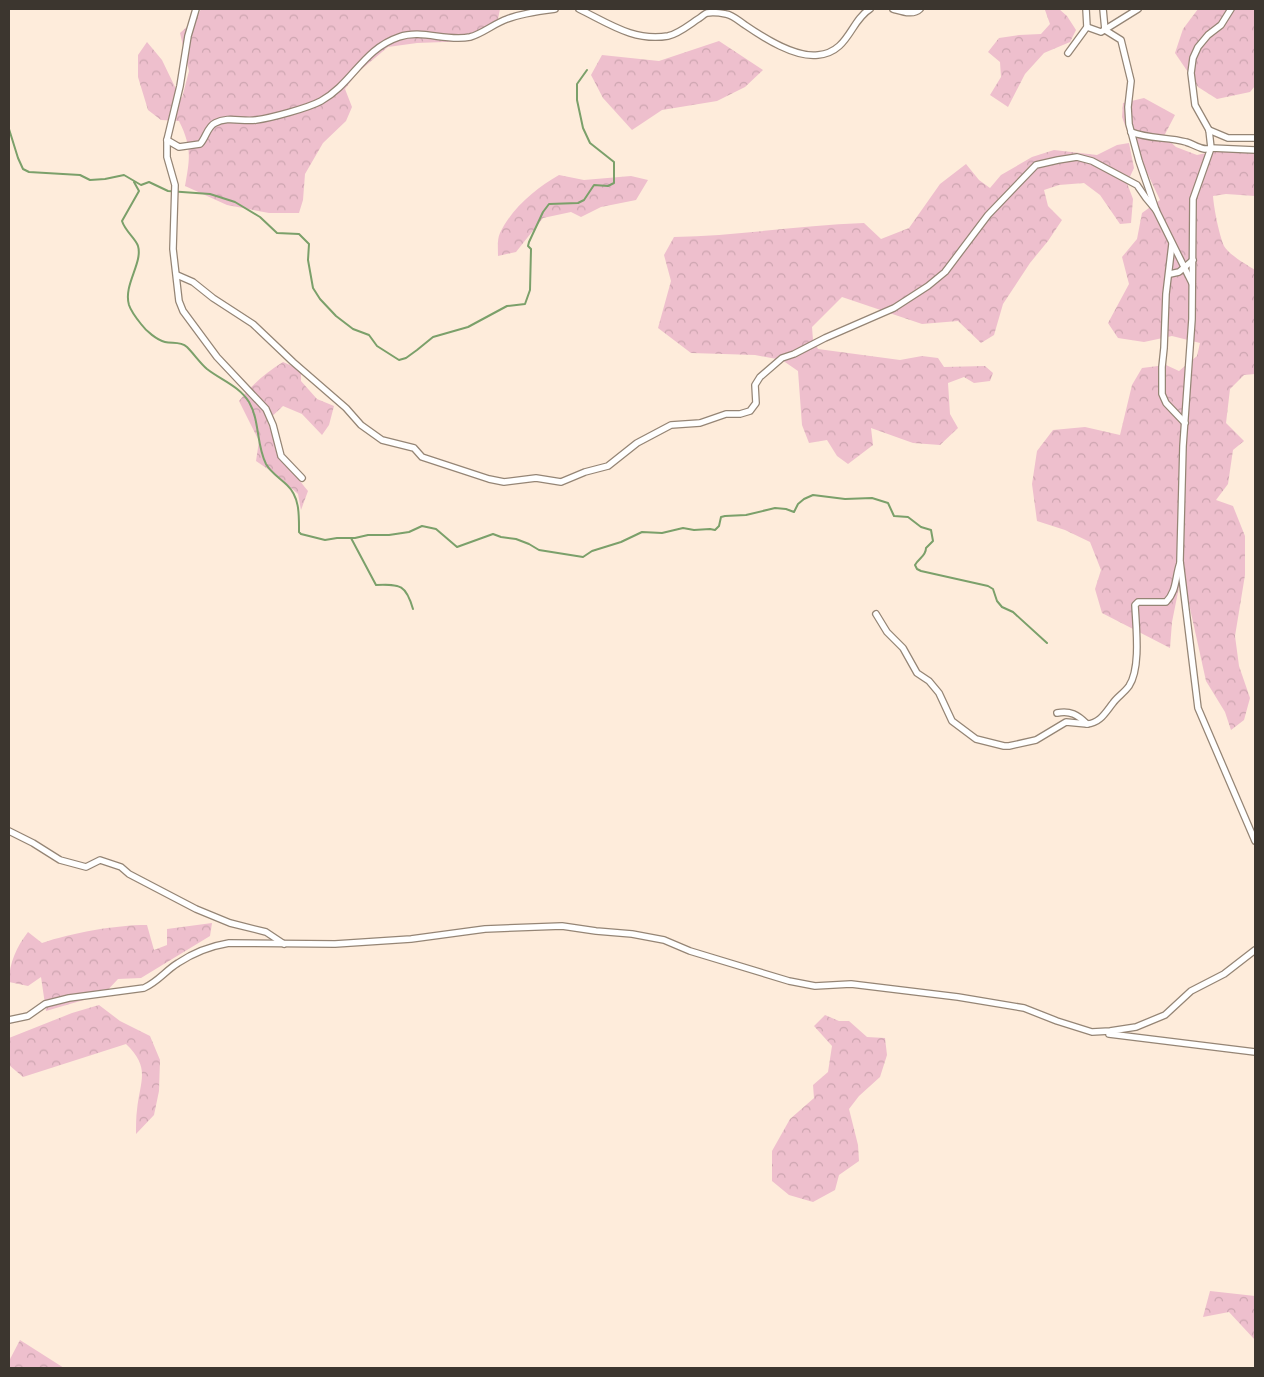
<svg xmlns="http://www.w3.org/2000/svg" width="1264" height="1377" font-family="'Roboto Serif',serif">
<defs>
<pattern id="forest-crowns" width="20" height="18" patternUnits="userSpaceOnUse" patternTransform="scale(1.25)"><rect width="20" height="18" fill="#eebfcd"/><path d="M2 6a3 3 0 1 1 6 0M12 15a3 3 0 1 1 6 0" fill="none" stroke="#cda5b0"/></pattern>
</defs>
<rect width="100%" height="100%" fill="#feecdb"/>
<g fill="url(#forest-crowns)">
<path d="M201,9H500L497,24L471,41L417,43L388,47L357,73L345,89L352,107L346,121L323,143L305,174L303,200L299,213H269L227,205L185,186C190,158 192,147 179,121L161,120L148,110L138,77V55L147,42L162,60L175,87L182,98L189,71L180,33L196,19Z"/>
<path d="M1048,9H1059L1067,16L1076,30L1070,42L1044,53L1025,74L1008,107L990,95L1001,77L1000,62L988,52L999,38L1019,35L1041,34L1050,24L1045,10Z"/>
<path d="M1198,9H1255V86L1250,92L1217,99L1198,87L1175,53L1183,29Z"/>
<path d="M719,41L763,70L745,87L717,101L662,110L632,130L603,98L591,75L602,55L659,61Z"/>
<path d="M1144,98L1175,115L1164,136L1176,147L1197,155L1235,147L1255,149V196L1226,194L1213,196C1214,209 1219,234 1224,246C1228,254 1247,265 1255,270V374L1244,375L1230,389L1226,423L1244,441L1233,450L1228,484L1216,500L1233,506L1245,536V575L1235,636L1239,666L1250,698L1244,720L1231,730L1225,712L1206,681L1182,572L1172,622L1170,648L1102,613L1095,589L1101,570L1090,542L1065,530L1037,521L1032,484L1037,451L1053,430L1085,427L1120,435L1132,385L1142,368L1166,365L1179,371L1197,356L1200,343L1172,336L1144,342L1118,338L1108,323L1129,284L1122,257L1137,239L1142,213L1160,200L1126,128L1122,117L1123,103Z"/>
<path d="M1129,143L1134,168L1127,183L1133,199L1131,223L1120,224L1100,195L1084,183L1059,185L1044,190L1048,206L1062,220L1048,241L1030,263L1003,304L994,335L981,343L958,321L922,324L842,297L812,327L813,340L818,349L900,360L922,356L938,358L944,367L985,366L993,373L990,381L974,383L964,377L948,383L950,414L958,428L940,445L913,443L871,428L873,445L848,464L837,456L827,440L809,443L802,425L798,371L782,360L755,355L691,353L658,328L671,281L664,255L674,237C738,236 801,225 864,223L881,239L909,228L940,184L966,164L979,180L990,188L1001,175L1032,157L1054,150L1097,155L1117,145Z"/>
<path d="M559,175L584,180L631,176L648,180L636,200L601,207L581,217L571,212L543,218L516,252L498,256C498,249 497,239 500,233C512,208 536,188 559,175Z"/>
<path d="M283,362L301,370V381L317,399L334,406L329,425L322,435L302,414L283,406L267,421C278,450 288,466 308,491L301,510L298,494L278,476L256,461L259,441L239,401C252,385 265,373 283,362Z"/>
<path d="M212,923L210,936L141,978L118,979L104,994L46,1011L41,977L28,986L9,982C9,963 17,946 28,932L42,943C71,933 115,925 147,925L154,950L167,945V929Z"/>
<path d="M99,1005L120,1021L150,1036L160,1060L159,1091L154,1115L136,1134C136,1126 136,1117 137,1110C140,1080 151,1068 126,1044L23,1077L9,1065V1038L72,1013Z"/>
<path d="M825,1015L839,1021H849L867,1037L885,1038L887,1055L880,1077L859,1096L849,1109L858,1145L859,1161L839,1175L835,1190L813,1202L789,1195L772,1181V1151L790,1119L814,1098L813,1085L828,1072L832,1046L814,1026Z"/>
<path d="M1210,1291L1255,1296V1340L1229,1312L1203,1317Z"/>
<path d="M20,1340L64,1368H9V1361Z"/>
</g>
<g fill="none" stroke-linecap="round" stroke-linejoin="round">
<g stroke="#7ba06a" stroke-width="2">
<path d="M9,129L18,158L23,169L29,172L80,175L90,180L105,179L124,175L141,185L149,182L168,191L210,194L235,202L260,217L277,233L299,234L309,244L308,260L313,288L320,299L336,316L353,329L369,335L377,346L399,360L406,358L417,350L433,337L468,327L507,306L525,304L530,290L531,249L528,246L529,242L543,212L549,204L578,203L584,200L594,185L608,186L614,183V162L590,143L583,128L577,100V84L587,70"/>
<path d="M134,182L139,191L122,221C125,231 136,239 138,246C143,263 123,285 129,305C131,311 137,319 141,324C146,331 157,340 165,342C172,344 180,341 187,347C194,354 200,363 207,369C221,380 239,386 249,402C260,421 256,444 266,464C271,473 280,478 287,485C300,497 299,516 299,532L301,534L325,540L337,538H355L368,535H389L409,532L422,526L436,529L457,547L493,534L501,537L516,539L529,544L539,550L583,557L592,551L621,542L642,532L662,533L683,528L694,530L710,529L715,530L719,526L721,517L725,516L746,515L775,508L786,509L794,512L798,504L804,499L813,495L845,499L872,498L888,503L894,516L908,517L921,527L931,530L933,541L926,548C926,556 919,558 915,565L917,569L921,571L988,586L993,589L997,601L1002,607L1013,612L1047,643"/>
<path d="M351,538L376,585C401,584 406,585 413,609"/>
</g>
<g stroke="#958575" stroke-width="8">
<g id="minor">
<path d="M196,9L188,36L180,86L167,140V157L175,185L173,249L179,301L183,311L217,357L266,409L273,425L281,456L302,478"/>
<path d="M579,9C608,23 634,42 668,36C678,34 689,25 698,19C700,18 704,14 707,13C712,12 721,13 726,14C733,15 740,22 745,25C764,38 795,58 818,55C849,52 850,21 870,9"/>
<path d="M893,9C901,11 913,16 920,9"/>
<path d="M1086,9L1087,27"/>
<path d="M1103,9L1105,30L1121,40L1131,81L1128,107L1129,124L1139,161L1156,210L1192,283"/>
<path d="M1068,53L1087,27L1101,32L1138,9"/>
<path d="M1209,130L1228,138H1255"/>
<path d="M1131,132C1149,139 1168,137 1186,142C1194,144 1203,152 1211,148L1209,130L1195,105L1191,73L1193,58L1198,47L1208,35L1221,25L1231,9"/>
<path d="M167,140L179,147L200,144C206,138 207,127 215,123C228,116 242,122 256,120C271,118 308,108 321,101C352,84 363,49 399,37C422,29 446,42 470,37C482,34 495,23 507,19C522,13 539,11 555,9"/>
<path d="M1255,150L1211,148L1193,199L1192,319L1183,446L1180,561L1198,708L1255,841"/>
<path d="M1172,244L1166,294L1164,348L1162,367V394L1166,403L1185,423"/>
<path d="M1170,274L1179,272L1193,260"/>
<path d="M177,275L193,282L213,298L253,324L293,362L346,408L361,425L382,440L414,448L422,457L489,479L504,482L536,478L561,482L585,472L608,466L637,443L671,425L700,423L726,414H740L750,411L756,403L755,385L760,377L782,358L794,354L825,338L894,308L928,286L945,272L988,215L1036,165L1058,160L1077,157L1092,161L1137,185L1146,198L1156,210"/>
<path d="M876,614L887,632L903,648L917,673L929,681L939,693L952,721L976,739L1004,746H1009L1036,740L1066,722L1087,724"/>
<path d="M1057,713C1070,710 1078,715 1087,724C1100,723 1105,713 1113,703C1117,697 1124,693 1129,686C1141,668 1136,627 1135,605L1138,602H1166C1177,591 1175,577 1180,563"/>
<path d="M9,831L33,843L60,860L86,867L100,860L121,867L129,874L196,909L230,923L266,932L284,944"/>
<path d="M9,1020L28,1016L45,1004L69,998L144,988C159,981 165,971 178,963C193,953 211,946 229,943L335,944L411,939L485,929L562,926L596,931L632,934L664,940L690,951L789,981L815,986L851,984L958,997L1024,1008L1057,1021L1092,1032L1110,1031L1136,1027L1165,1015L1191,991L1224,974L1255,950"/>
<path d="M1109,1034L1255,1052"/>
</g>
</g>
<use href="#minor" stroke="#fff" stroke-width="5.5"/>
</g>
<rect width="1264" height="1377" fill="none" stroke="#3c362f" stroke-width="20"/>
</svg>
